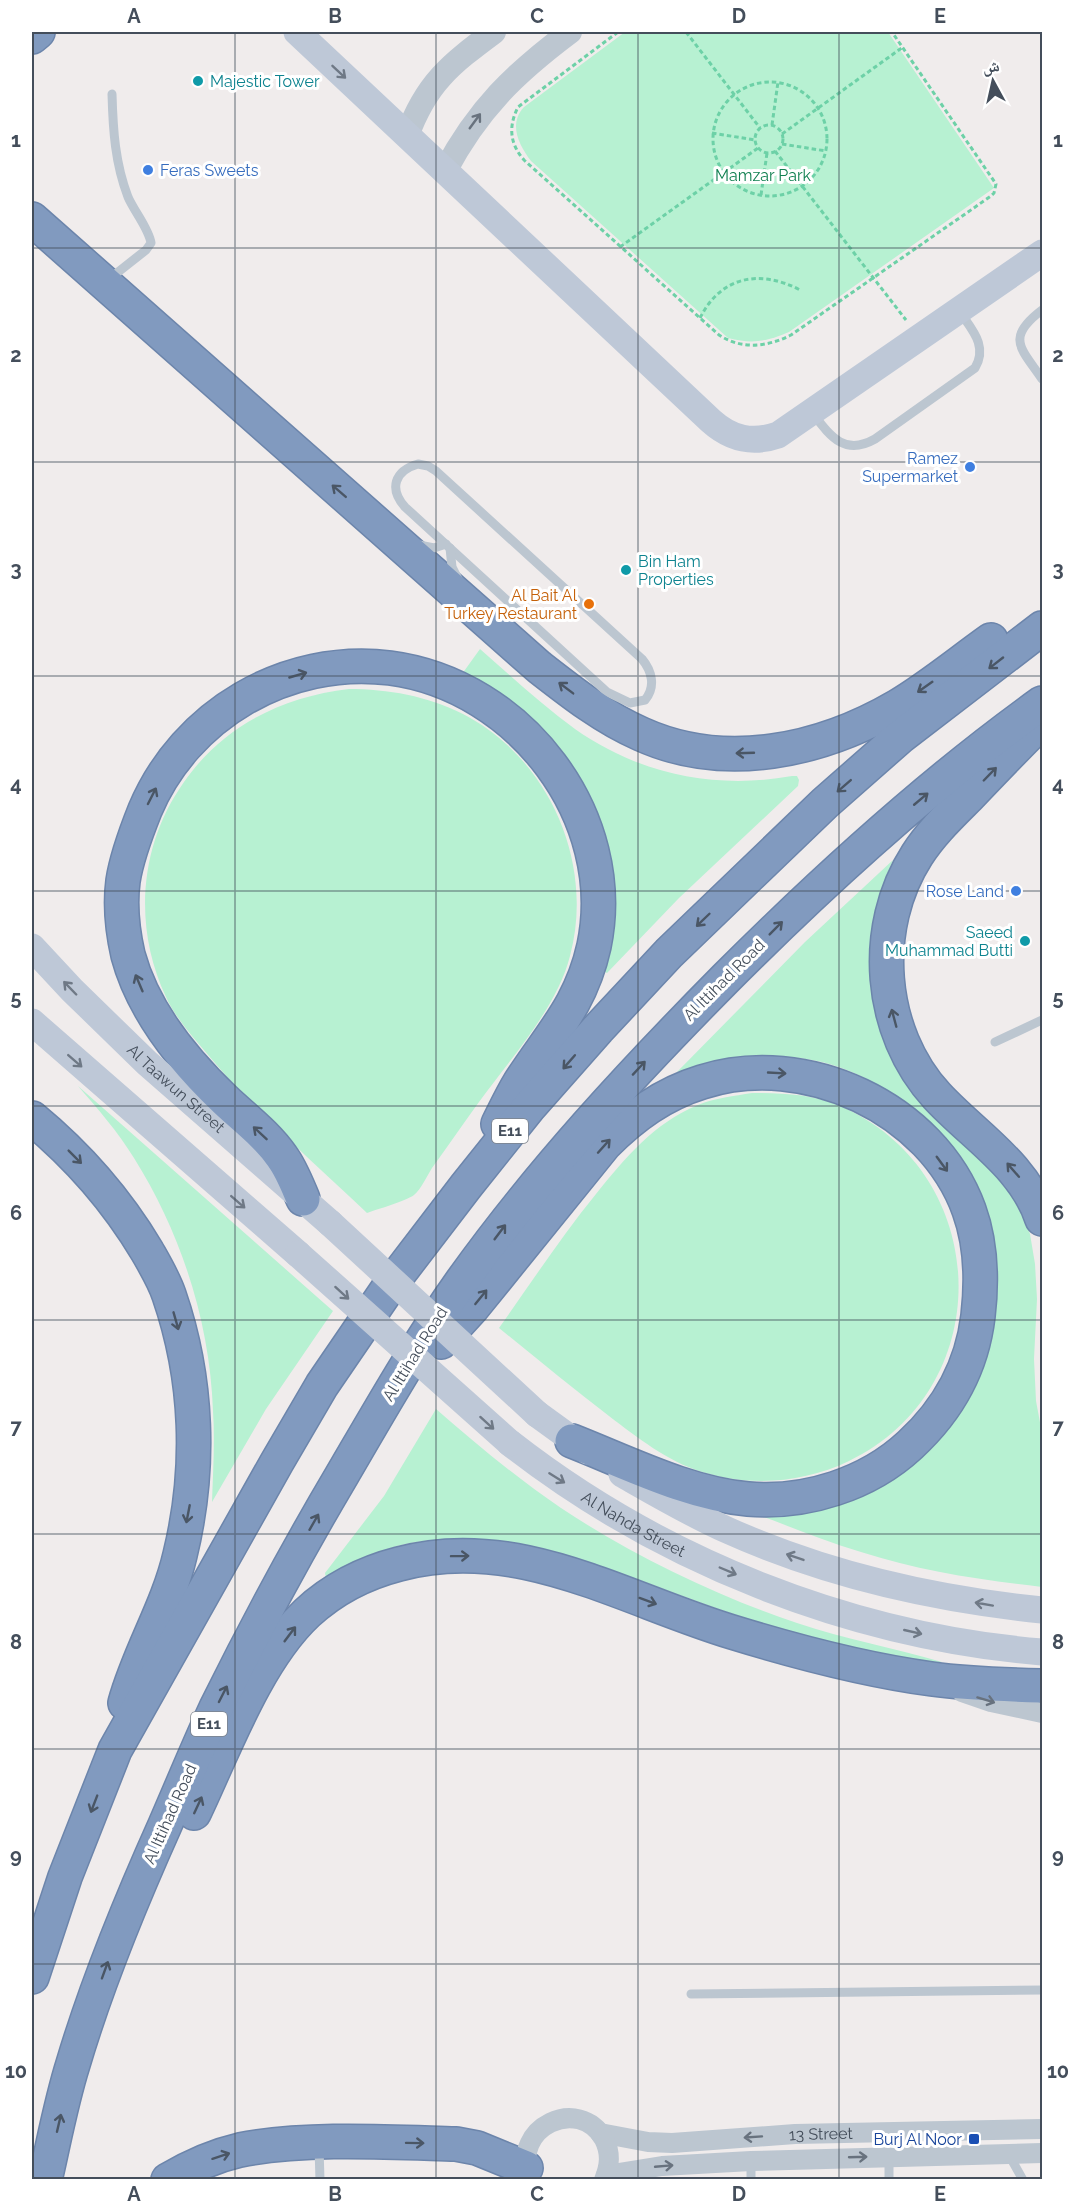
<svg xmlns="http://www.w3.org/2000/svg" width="1074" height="2211" font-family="Raleway,'Noto Naskh Arabic',sans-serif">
<rect width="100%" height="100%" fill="#f0ecec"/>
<g fill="#b7f1d2">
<path d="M625,32H888L994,188L789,332C766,342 752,344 728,338L531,161C519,145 508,124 524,107Z"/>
<path d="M480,649C511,676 542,705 575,729C639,774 715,790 792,776H797L799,780L798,786L679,898L607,973L603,971L589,801C561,740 523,702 462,674Z"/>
<path d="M349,689C388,689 427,696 463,714C549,758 595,863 570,956C557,1008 510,1059 479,1102C463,1124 448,1146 432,1168C427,1176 421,1189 414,1195C406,1201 378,1209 367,1213C313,1162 257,1113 209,1056C194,1038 176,1019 166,997C133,927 139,845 184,782C223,726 282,697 349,689Z"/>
<path d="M893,860C868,918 864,957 878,1018L1002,1177L1018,1204L1030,1234L1035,1264L1037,1299L1034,1359L1036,1401L1042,1433V1587C981,1580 920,1571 861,1552C827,1542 794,1528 761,1516L805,1512L981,1364C972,1308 964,1253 956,1198C954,1185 952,1154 948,1144C943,1135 914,1109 905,1103C825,1045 769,1051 677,1072L805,942Z"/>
<path d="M78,1086L333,1311L266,1409L212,1502C213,1472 215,1441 213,1411C210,1322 181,1233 134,1158C118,1132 98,1109 78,1086Z"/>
<path d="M752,1093C781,1093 812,1094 840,1106C993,1172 1000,1388 849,1461C803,1483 751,1487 702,1472C667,1461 638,1438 609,1416C572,1388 536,1358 499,1328C531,1283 561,1237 596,1194C625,1158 654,1123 698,1105C715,1098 734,1096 752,1093Z"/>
<path d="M436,1409C476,1444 517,1478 561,1508C630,1554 718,1597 797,1623C845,1639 894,1648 942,1662C914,1662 888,1656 861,1650C802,1637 744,1619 688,1598C597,1565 496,1521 397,1546C375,1552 353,1567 333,1578L326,1579L325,1573L384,1496Z"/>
</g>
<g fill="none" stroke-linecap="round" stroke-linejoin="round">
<g stroke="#6c85ab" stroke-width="36">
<g id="motorway">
<path d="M32,37L38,32"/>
<path d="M32,219L539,667C571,692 604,718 641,734C725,772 821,751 898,706C930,687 960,662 991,640"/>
<path d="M1032,731C1010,753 989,775 968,797C950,815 931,833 917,855C870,928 878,1032 937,1096C974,1136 1024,1165 1042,1219"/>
<path d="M32,1118C78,1156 116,1199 147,1251C155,1265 164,1280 169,1295C198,1379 201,1469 180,1555C168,1607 139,1652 125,1703"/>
<path d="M303,1199C297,1185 291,1169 282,1157C267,1135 244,1118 225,1100C184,1061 143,1011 128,955C123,933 120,904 123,881C126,861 137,830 145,810C185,715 286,655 390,668C520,685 621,817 594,946C581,1005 551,1034 520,1082C512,1095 505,1110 498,1124"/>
<path d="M441,1342L473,1307L605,1144C633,1116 663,1094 702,1082C805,1049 932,1108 969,1210C981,1243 982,1282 978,1316C972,1367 948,1410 910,1445C868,1484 806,1504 748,1499C689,1494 628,1463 572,1441"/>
<path d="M194,1813C224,1750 256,1661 307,1613C334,1588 364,1573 399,1564C516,1532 623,1599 732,1632C797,1652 865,1670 932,1679C969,1684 1006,1685 1042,1686"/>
<path d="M32,1977L65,1877L115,1750L277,1462L322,1385L391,1284L466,1186L530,1106L598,1029L669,953L825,803L900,737L1042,628"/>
<path d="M45,2180C54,2141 61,2102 73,2064C97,1983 130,1903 165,1825C182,1786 198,1747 216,1708C255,1629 297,1551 342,1475C380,1410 418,1343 462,1281C540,1172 632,1073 726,978C824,880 929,784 1042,703"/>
<path d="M168,2180C190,2167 214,2156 240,2150C305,2137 389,2142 456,2144L477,2148L526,2168"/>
</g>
</g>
<g stroke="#6dd1a7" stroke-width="3" stroke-dasharray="4.5 3" stroke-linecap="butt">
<path d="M618,32L518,107C508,127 510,144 524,160L719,335C742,350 767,347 791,335L991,196L994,193L996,184L892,32"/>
<path d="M686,32L760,128"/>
<circle cx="770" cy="139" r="57"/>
<path d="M772,125L778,82"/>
<circle cx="769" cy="139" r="14"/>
<path d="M712,133L755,140"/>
<path d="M782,134L903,47"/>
<path d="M782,144L826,151"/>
<path d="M775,151L906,320"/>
<path d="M761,195L767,153"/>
<path d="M620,247L758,148"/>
<path d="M700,318C721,276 760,269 800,290"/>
</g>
<g stroke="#bcc6d0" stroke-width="9">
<path d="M108,280L146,250L151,243C149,229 134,211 128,197C115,163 113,130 112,94"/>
<path d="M1042,310C1005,338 1021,348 1042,379"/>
<path d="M813,414C831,437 845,456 875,439L975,368C988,346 972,330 960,312"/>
<path d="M418,464L428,466L436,471L642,659C652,671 656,687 645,700L630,703L607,692L405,507C389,489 394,471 418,464Z"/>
<path d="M419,545L434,548L446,544"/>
<path d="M450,548L452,567L458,579"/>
<path d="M995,1042L1042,1020"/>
<path d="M691,1994L1042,1990"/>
<path d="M319,2148L320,2180"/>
<path d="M1009,2155L1023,2180"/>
<path d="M751,2180V2161"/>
<path d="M889,2180V2155"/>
</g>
<g stroke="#bcc6d0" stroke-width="20">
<path d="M962,1692L991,1702L1042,1713"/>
<path id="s1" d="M600,2133L648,2142L672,2143L795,2134L1042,2129"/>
<path d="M606,2175L662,2166L751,2161L1042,2153"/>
<path d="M529,2177C511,2127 579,2095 604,2139C611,2153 610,2165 604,2180"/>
</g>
<g stroke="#bcc6d0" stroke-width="24">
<path d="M407,136C426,83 451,64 494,32"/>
<path d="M445,171C478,109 514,74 570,32"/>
</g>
<g stroke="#bec8d7" stroke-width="27">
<path d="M297,32L711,421C731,439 752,444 778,435L1042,253"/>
<path id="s2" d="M32,947L72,990L147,1063L330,1223"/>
<path d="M32,1022L298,1254"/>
<path d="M537,1414L588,1451"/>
<path id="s3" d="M510,1443C661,1561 851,1636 1042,1652"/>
<path d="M622,1474C657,1494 691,1514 727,1530C827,1575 934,1599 1042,1610"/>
</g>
<use href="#motorway" stroke="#819abf" stroke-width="33"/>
<g stroke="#bec8d7" stroke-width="27">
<path d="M330,1223L537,1414"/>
<path d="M298,1254L510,1443"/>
</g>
</g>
<defs><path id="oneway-shaft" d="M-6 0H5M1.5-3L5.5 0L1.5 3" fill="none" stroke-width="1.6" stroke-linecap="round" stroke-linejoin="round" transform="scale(1.5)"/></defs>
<g stroke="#6f7986">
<use href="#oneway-shaft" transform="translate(339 72) rotate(43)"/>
<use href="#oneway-shaft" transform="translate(70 988) rotate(-134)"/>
<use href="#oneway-shaft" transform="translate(75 1061) rotate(41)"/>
<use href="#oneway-shaft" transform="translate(238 1202) rotate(41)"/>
<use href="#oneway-shaft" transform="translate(342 1293) rotate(42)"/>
<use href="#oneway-shaft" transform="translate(487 1423) rotate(42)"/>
<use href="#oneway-shaft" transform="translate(557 1478) rotate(32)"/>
<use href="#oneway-shaft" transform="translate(795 1557) rotate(-161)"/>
<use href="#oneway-shaft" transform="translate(728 1571) rotate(23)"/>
<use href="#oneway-shaft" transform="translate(984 1604) rotate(-170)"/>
<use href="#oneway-shaft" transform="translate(913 1632) rotate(13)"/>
</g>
<g stroke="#68727e">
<use href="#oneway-shaft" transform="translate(475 121) rotate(-54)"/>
<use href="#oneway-shaft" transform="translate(986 1700) rotate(17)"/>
<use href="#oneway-shaft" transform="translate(753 2137) rotate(176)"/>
<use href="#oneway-shaft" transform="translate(858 2157) rotate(-2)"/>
<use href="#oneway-shaft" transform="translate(664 2166) rotate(-5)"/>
</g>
<g stroke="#4a5665">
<use href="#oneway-shaft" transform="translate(339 491) rotate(-139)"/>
<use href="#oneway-shaft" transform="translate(996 663) rotate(142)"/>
<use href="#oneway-shaft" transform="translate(298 675) rotate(-16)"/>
<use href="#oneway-shaft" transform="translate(925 687) rotate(145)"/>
<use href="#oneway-shaft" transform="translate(566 688) rotate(-143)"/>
<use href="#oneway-shaft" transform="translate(745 753) rotate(178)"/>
<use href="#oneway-shaft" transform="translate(990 774) rotate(-46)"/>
<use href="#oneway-shaft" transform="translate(844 786) rotate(139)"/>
<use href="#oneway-shaft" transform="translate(152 796) rotate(-63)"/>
<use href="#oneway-shaft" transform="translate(921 799) rotate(-40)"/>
<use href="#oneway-shaft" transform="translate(703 920) rotate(136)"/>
<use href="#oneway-shaft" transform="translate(776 928) rotate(-45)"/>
<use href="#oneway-shaft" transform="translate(139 983) rotate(-113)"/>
<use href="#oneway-shaft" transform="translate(894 1018) rotate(-105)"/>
<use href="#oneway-shaft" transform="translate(569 1062) rotate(131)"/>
<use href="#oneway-shaft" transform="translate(639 1068) rotate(-47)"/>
<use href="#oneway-shaft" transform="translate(777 1073) rotate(3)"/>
<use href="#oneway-shaft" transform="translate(260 1133) rotate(-137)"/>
<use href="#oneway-shaft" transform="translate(604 1146) rotate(-48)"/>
<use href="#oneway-shaft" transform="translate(75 1157) rotate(45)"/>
<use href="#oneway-shaft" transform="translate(942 1164) rotate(54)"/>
<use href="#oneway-shaft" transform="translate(1013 1170) rotate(-131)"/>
<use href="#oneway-shaft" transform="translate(500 1232) rotate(-53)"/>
<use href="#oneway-shaft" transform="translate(481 1297) rotate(-51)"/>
<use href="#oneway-shaft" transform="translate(176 1321) rotate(74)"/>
<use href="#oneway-shaft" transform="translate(188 1514) rotate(101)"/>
<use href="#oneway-shaft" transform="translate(314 1522) rotate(-60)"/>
<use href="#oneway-shaft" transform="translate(460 1556) rotate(-1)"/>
<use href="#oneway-shaft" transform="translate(648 1601) rotate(20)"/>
<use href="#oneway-shaft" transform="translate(290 1634) rotate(-53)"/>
<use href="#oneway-shaft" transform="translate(223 1694) rotate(-63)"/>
<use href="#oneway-shaft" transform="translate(94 1804) rotate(111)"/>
<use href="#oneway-shaft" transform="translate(198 1805) rotate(-65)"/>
<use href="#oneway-shaft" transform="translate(105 1970) rotate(-70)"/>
<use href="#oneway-shaft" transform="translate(59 2123) rotate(-77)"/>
<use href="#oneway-shaft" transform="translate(415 2143) rotate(1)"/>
<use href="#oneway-shaft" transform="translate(221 2156) rotate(-18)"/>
</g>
<path fill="none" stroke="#444e5b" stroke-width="1.5" stroke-opacity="0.55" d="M235,32V2180M436,32V2180M638,32V2180M839,32V2180M32,248H1042M32,462H1042M32,676H1042M32,891H1042M32,1106H1042M32,1320H1042M32,1534H1042M32,1749H1042M32,1964H1042"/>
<g fill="#0f9aa8" stroke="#fff" stroke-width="2">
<circle cx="198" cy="81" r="6"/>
<circle cx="626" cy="570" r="6"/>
<circle cx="1025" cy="941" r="6"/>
</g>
<g fill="#3f7fe0" stroke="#fff" stroke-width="2">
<circle cx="148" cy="170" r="6"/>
<circle cx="970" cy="467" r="6"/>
<circle cx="1016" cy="891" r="6"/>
</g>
<circle fill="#e8710a" stroke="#fff" stroke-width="2" cx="589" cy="604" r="6"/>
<rect fill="#1a4fb4" stroke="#fff" stroke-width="2" x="968" y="2133" width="12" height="12" rx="3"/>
<g text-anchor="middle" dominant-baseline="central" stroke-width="6" stroke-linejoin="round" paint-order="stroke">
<g fill="#fff" stroke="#7c838c" stroke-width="1.5">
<rect x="492" y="1119" width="36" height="24" rx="4.5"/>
<rect x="191" y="1712" width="36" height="24" rx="4.5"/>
</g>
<g font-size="15" font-weight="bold" fill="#444e5b">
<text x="510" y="1131">E11</text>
<text x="209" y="1724">E11</text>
</g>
<g font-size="16" fill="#0d838f" stroke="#fff" text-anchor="start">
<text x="210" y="81">Majestic Tower</text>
<text x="638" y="561">Bin Ham<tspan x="638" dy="18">Properties</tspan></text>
<text x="1013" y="932" text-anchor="end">Saeed<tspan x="1013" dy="18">Muhammad Butti</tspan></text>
</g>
<g font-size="16" fill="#366cbe" stroke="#fff" text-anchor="end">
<text x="160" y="170" text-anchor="start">Feras Sweets</text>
<text x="958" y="458">Ramez<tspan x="958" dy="18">Supermarket</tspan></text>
<text x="1004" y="891">Rose Land</text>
</g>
<g font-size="16" fill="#118051" stroke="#fff">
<text x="763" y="175">Mamzar Park</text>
</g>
<g font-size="16" fill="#c56008" stroke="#fff" text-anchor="end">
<text x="577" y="595">Al Bait Al<tspan x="577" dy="18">Turkey Restaurant</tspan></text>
</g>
<g font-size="16" fill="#444e5b" stroke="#fff">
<text transform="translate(724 980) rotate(-45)">Al Ittihad Road</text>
<text stroke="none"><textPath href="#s2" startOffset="202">Al Taawun Street</textPath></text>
<text transform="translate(415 1354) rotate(-58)">Al Ittihad Road</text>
<text stroke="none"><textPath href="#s3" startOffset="148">Al Nahda Street</textPath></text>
<text transform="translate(170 1814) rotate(-66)">Al Ittihad Road</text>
<text stroke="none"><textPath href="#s1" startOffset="222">13 Street</textPath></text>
</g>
<g font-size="16" fill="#164399" stroke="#fff" text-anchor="end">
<text x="962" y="2139">Burj Al Noor</text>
</g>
</g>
<rect width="1074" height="2211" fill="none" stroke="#ffffff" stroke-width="66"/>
<g transform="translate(993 81) rotate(352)" stroke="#ffffff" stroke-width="4.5" paint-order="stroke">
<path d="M0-4.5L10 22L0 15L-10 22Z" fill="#444e5b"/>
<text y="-9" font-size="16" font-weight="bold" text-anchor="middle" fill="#444e5b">ش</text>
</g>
<rect x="33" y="33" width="1008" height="2145" fill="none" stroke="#444e5b" stroke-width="2"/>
<g font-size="20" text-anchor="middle" font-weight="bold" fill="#444e5b">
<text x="134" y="23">A</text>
<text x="335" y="23">B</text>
<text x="537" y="23">C</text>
<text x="739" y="23">D</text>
<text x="940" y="23">E</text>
<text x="16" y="147">1</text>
<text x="1058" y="147">1</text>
<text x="16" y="362">2</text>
<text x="1058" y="362">2</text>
<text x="16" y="576">3</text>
<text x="1058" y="576">3</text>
<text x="16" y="791">4</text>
<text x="1058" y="791">4</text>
<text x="16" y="1005">5</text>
<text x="1058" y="1005">5</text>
<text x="16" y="1220">6</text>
<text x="1058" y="1220">6</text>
<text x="16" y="1434">7</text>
<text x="1058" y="1434">7</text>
<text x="16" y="1649">8</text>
<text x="1058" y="1649">8</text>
<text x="16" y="1863">9</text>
<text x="1058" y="1863">9</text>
<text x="16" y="2078">10</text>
<text x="1058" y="2078">10</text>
<text x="134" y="2201">A</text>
<text x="335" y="2201">B</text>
<text x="537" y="2201">C</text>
<text x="739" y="2201">D</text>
<text x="940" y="2201">E</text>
</g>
</svg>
